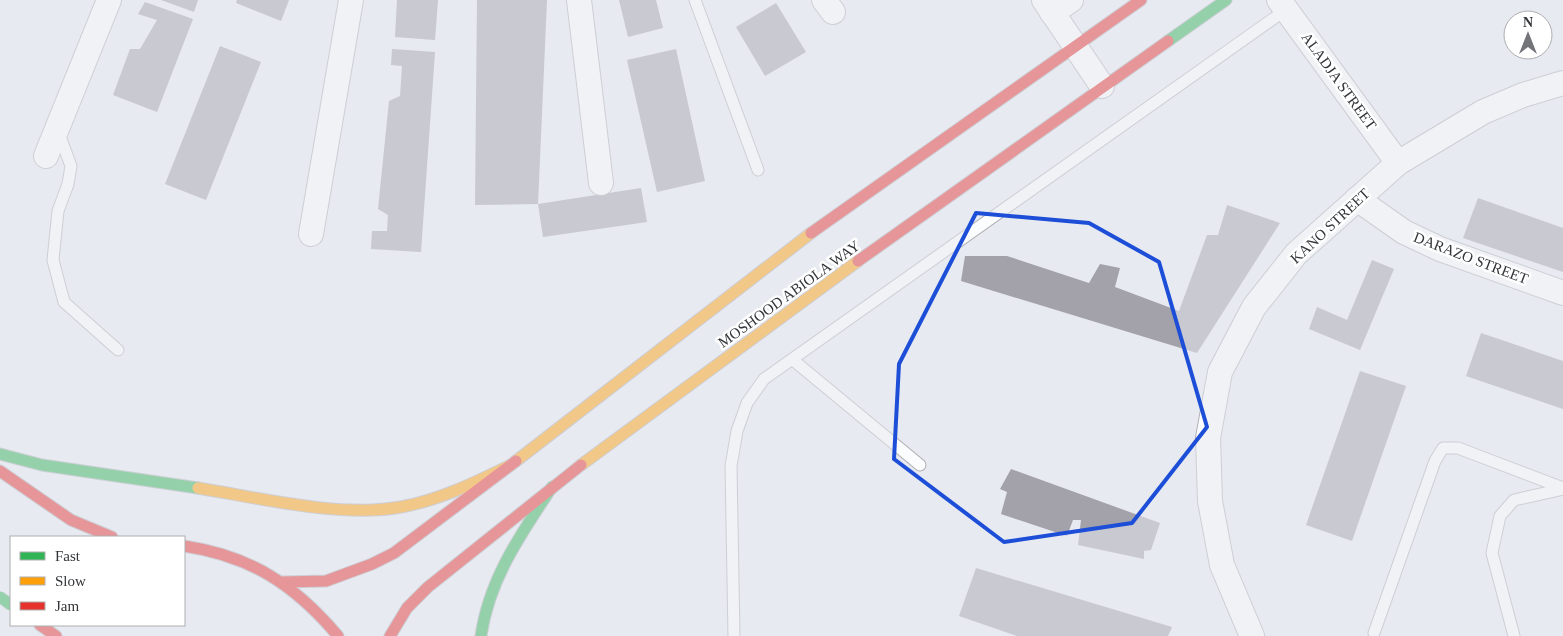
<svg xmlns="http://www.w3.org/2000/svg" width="1563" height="636" font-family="'Times New Roman',serif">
<rect width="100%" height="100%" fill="#e7eaf0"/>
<g fill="#a3a2aa">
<path d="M161,0H198L194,12Z"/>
<path d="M237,0H289L281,21L236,3Z"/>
<path d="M397,0H438L435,40L395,37Z"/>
<path d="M477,0H547L538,204L475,205Z"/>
<path d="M619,0H656L663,28L628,37Z"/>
<path d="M145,2L193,19L157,112L113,95L130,49H140L157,20L138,14Z"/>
<path d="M776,3L806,52L765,76L736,27Z"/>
<path d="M220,46L261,62L206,200L165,184Z"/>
<path d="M392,49L435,52L421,252L371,249L372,231H387L388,215L378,209L389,101L400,96L402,66L391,65Z"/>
<path d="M676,49L705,181L657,192L627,60Z"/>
<path d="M641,188L647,222L543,237L538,204Z"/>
<path d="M1478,198L1563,228V272L1463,238Z"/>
<path d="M1227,205L1280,223L1197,353L961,281L965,256H1007L1089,283L1100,264L1120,268L1115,287L1179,311L1207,235H1218Z"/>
<path d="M1372,260L1394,269L1360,350L1309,329L1317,307L1347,320Z"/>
<path d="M1481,333L1563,361V409L1466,376Z"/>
<path d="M1360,371L1406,386L1352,541L1306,525Z"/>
<path d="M1011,469L1160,523L1151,550L1144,551V559L1078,545L1081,520H1073L1067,536L1001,514L1007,492L1000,489Z"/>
<path d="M976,568L1172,627L1168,636H1017L959,616Z"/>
</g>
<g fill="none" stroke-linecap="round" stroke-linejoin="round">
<g stroke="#adafb4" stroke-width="13">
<g id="lane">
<path d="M695,0L758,170"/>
<path d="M58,131L71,166L68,184L58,211L53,260L64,302L118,350"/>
<path d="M793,360L920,465"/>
<path d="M1374,633L1435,461L1443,448H1458L1563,488"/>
<path d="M734,636L731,466L737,431L747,403L764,379L1287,9"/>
<path d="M1514,636L1492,553L1500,516L1514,500L1563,489"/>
</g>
</g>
<g stroke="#adafb4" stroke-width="26">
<g id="street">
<path d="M579,0L601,183"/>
<path d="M824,0L833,12"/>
<path d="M1044,0L1102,86"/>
<path d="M1279,0L1398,163"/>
<path d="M1052,13L1071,0"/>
<path d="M46,156L109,0"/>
<path d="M1357,199L1404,232L1440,249L1563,293"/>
<path d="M311,234L351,0"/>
<path d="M1252,636L1222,565L1210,501L1208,438L1220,372L1254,307L1296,254L1398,163L1483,112L1523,95L1563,83"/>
</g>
</g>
<g stroke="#adafb4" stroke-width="13">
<g id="fast">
<path d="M1168,41L1226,0"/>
<path d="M0,454L42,465L198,488"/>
<path d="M481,636C489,579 521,534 552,487"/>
</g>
</g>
<g stroke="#adafb4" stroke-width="13">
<g id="slow">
<path d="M516,461L811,233"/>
<path d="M581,465L858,261"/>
<path d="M198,488C260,498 340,518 401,507C440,500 476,482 511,465"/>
</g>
</g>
<g stroke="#adafb4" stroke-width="13">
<g id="jam">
<path d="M811,233L1141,0"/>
<path d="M858,261L1168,41"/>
<path d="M0,471L71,520L112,537"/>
<path d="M184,546C251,556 295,585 338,636"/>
<path d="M283,582L326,581L372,564L394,553L516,461"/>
<path d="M40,625L56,636"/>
<path d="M390,636L407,608L428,587L581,465"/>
</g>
</g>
<use href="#lane" stroke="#fbfcfd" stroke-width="11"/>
<use href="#street" stroke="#fbfcfd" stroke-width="24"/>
<use href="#fast" stroke="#30b455" stroke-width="11"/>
<use href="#slow" stroke="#ff9f0a" stroke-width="11"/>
<use href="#jam" stroke="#e5322d" stroke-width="11"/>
<g stroke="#c6c8ca" stroke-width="13" stroke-linecap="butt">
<path id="fast-bridge" d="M0,597L11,605"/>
</g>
<use href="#fast-bridge" stroke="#30b455" stroke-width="11"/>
</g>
<path d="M0 0H1563V636H0ZM976,213L1089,223L1159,262L1207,427L1132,523L1004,542L894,459L899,364Z" fill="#e7eaf0" fill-opacity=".55" fill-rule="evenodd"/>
<path fill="none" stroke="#1d4ed8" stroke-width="4" stroke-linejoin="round" d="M976,213L1089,223L1159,262L1207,427L1132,523L1004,542L894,459L899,364Z"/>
<g text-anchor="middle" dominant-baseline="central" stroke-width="5" stroke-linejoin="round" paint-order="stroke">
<g font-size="15" fill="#333539" stroke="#fff">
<text transform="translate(1339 81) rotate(54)">ALADJA STREET</text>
<text transform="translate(1330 226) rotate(-43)">KANO STREET</text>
<text transform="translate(1471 258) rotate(21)">DARAZO STREET</text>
<text transform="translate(789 294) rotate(-36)">MOSHOOD ABIOLA WAY</text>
</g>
</g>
<rect x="10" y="536" width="175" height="90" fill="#ffffff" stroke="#adaeb0"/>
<rect x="20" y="552" width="25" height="8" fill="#30b455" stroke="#adaeb0"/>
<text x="55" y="561" font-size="15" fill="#333539">Fast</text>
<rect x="20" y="577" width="25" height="8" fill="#ff9f0a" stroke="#adaeb0"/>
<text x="55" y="586" font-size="15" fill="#333539">Slow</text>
<rect x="20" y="602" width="25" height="8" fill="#e5322d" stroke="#adaeb0"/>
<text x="55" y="611" font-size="15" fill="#333539">Jam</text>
<g transform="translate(1528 35)"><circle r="24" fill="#ffffff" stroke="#adaeb0"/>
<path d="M0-4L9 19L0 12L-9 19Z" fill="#727479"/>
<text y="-8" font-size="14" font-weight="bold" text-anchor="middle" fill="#333539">N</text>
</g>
</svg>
